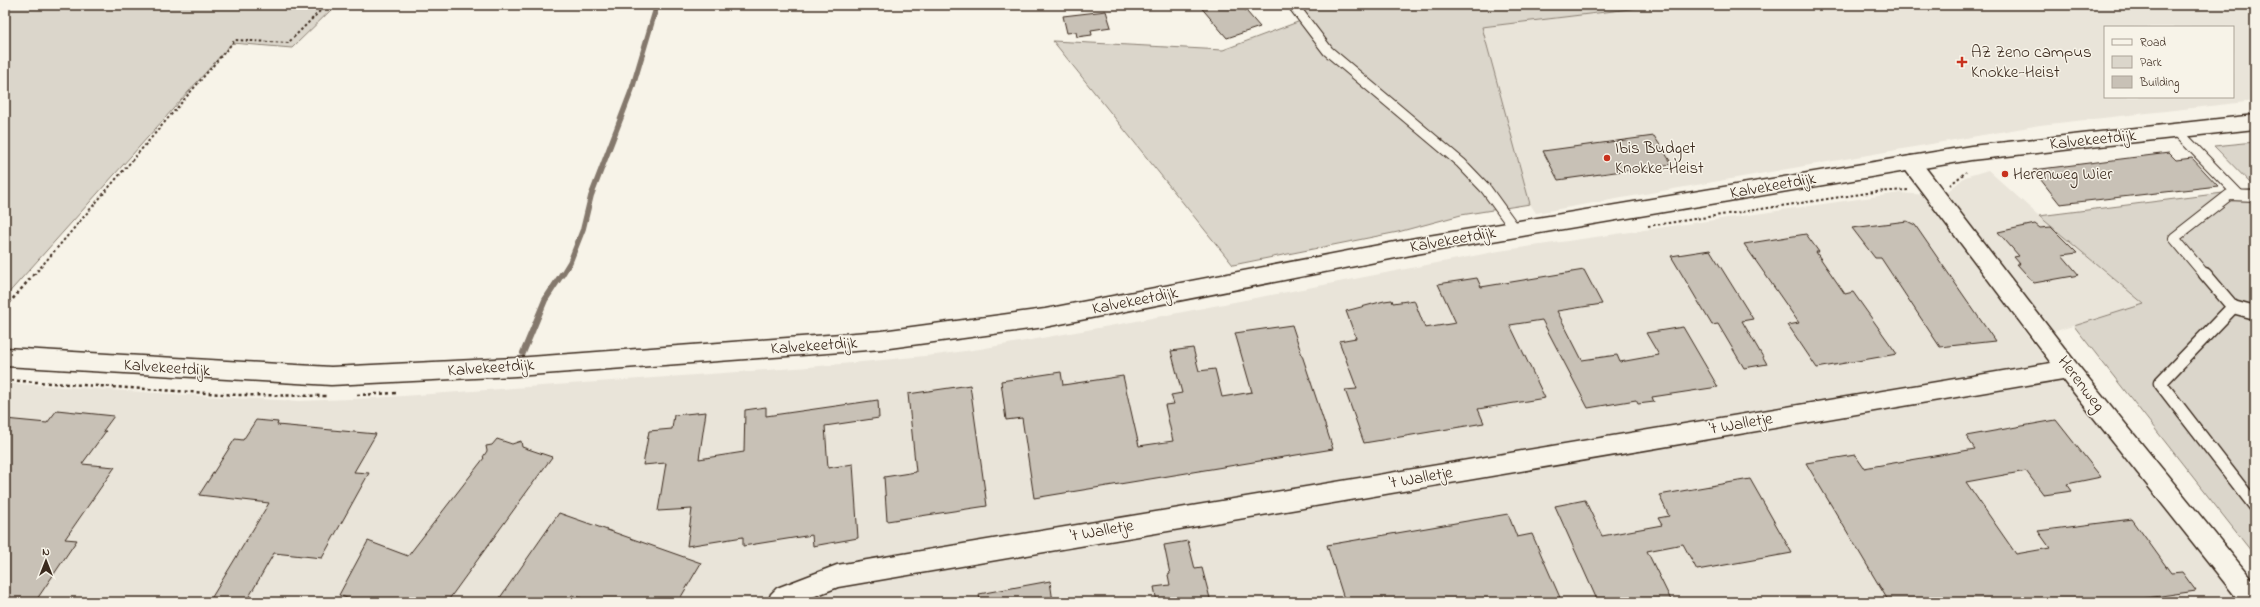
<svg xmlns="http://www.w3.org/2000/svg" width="2260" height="607" font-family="'Indie Flower',sans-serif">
<rect width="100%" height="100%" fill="#f7f3e8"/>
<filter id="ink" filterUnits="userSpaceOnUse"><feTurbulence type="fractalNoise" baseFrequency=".025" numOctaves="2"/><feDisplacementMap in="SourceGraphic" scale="8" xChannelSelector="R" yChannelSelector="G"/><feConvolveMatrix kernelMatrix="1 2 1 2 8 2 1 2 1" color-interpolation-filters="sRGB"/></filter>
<g filter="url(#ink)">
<g fill="#e9e4d9" fill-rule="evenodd">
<path d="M1663,5H2255V101L2040,125L1536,213L1530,204L1482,27ZM2105,27H2233V97H2105Z"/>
<path d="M1988,170L2039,216L2145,305L2049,333L1946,193L1965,177Z"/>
<path d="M1900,193L1927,195L2032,342L2240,602H5V383L236,398L300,401L375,398L809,367L935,355L980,349L1126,323L1499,251Z"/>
</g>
<g fill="#dbd6cb" stroke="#8b8074">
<path d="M5,5H336L292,48L232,43L5,297Z"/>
<path d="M1293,5H1663L1482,27L1530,204L1461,215L1398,232L1233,265L1053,41L1223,50L1303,20Z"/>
<path d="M2255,142V188L2214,146Z"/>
<path d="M2255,189V556L2074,326L2144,304L2039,216Z"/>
</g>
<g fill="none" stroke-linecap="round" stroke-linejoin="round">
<path stroke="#84786c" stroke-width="5.5" d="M562,275L570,262L583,229L591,196L632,89L657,5"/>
<path stroke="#84786c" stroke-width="6" d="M523,353L545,300L562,274"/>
</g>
<g fill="#c8c1b6" stroke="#3b2a1e">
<path d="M1199,5H1241L1260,27L1227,38Z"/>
<path d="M1106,11L1111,27L1091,30L1092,35L1077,37L1076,32L1067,33L1063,16Z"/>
<path d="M1654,136L1672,164L1558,180L1543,151Z"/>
<path d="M2169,153L2176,160L2192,158L2218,186L2060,204L2033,170Z"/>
<path d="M1907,221L1915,225L1995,341L1940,347L1881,258H1875L1852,228Z"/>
<path d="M2035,224L2040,228L2051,227L2077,253L2062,255L2079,275L2034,283L2017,264H2020L2014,257L2019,256L1998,232Z"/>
<path d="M1806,234L1819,252H1816L1845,294L1853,292L1897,354L1817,368L1788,325L1799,323L1744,244Z"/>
<path d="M1710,250L1753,319L1742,321L1767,364L1744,368L1718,324L1712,325L1671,256Z"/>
<path d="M1584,270L1602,304L1557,311L1582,360L1617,355L1620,362L1659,355L1646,333L1683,327L1718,387L1652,397L1654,402L1638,404L1636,400L1588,408L1542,320L1510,325L1545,398L1478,409L1484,423L1364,443L1345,390L1357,389L1339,341L1356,338L1346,311L1384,301L1392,300L1393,303L1414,300L1425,328L1456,323L1438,284L1477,278L1481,287Z"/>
<path d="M1292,325L1333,449L1034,498L1022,418L1006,420L1001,381L1061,372L1063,385L1123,376L1139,446L1173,441L1165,405L1174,404L1171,395L1182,393L1171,351L1193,348L1199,371L1215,369L1222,397L1252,392L1235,333Z"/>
<path d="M970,385L987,506L887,521L884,477L916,472L908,394Z"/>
<path d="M878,400L879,418L825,426L828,468L853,464L858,538L813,546L812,535L743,546V537L687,546L692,509L658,511L666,463L643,465L649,431L672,429L674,415L706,412L699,459L744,452L745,410L766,407V416Z"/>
<path d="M57,410L114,416L103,431H106L82,464L115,467L65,539L77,540L35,602H5V419L47,423Z"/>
<path d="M256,420L278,422L277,425L376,434L354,472L369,473L322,558L274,553L246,602H209L269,503L199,495L235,439L243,440Z"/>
<path d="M2056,420L2101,477L2067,484L2072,491L2044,495L2026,471L1966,482L2016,554L2050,548L2038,531L2132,519L2171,573L2182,572L2196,591L2119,602H1889L1806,463L1855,455L1864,468L1975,449L1966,436Z"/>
<path d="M497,439L512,444L521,441L522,447L552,457L447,602H357L339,595L368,541L408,556L484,458L483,457L487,451L486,446L492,445Z"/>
<path d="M1750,479L1792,553L1697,570L1683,544L1647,551L1672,602H1598L1555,506L1585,500L1602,536L1662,525L1658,518L1669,516L1659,495Z"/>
<path d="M559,513L613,532L701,563L678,602H592L572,595L567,602H497Z"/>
<path d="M1508,514L1517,537L1532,534L1562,602H1345L1327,545Z"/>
<path d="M1188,541L1195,569L1202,568L1211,602H1157L1154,587L1170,585L1168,575L1170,574L1164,545Z"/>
<path d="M1050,581L1053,602H980L979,594Z"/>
</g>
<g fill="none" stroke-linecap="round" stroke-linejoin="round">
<g stroke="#3b2a1e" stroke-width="12">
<g id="service-far1">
<path d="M1293,5L1328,51L1461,163L1486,189L1515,229"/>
<path d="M2176,130L2238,194"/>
<path d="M2205,275L2174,238L2229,195L2255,196"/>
</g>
</g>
<g stroke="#3b2a1e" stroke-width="15">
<g id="service">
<path d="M2205,274L2233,307L2160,383L2255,506"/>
<path d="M2233,307L2255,313"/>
</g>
</g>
<g stroke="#3b2a1e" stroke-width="3">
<path id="minor" d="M1911,156L1918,158L2076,363L2255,583V602H2240L2063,379L838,587L800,602H768L771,594L777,588L837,565L2051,363L1904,168L1901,163L1904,158Z"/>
</g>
<g stroke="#3b2a1e" stroke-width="3">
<path id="tertiary" d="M2255,115V129L1971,160L1416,254L1045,327L882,349L516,376L331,385L5,366V348L331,367L516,358L882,331L1045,309L1416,238L1971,146Z"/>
</g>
<g stroke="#3b2a1e" stroke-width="2" stroke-dasharray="2.5 2.5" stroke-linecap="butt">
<path d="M1950,185L1966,172"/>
<path d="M1648,226L1874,192L1908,190"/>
<path d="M34,275L235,40L288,43L326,5"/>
</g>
<g stroke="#3b2a1e" stroke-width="2.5" stroke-dasharray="3 3" stroke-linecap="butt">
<path d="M5,308L34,274"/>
<path d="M5,380L238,395L328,396"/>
<path d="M357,395L396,393"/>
</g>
<use href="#service-far1" stroke="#f7f3e8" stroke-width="10"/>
<use href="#service" stroke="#f7f3e8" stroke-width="12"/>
<use href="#minor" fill="#f7f3e8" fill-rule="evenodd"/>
<use href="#tertiary" fill="#f7f3e8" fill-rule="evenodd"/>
</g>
</g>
<g fill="#c8321e" stroke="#f7f3e8" stroke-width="1.5">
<path d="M1960 56h4v4h4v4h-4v4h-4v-4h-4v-4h4z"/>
<circle cx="1607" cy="158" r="4"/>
<circle cx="2005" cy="174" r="4"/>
</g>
<g text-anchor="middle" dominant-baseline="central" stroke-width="3" stroke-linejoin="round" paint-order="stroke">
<g font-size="17" fill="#3b2a1e" stroke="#f7f3e8" text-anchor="start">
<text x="1971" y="52">AZ Zeno campus<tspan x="1971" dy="20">Knokke-Heist</tspan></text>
<text x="1615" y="148">Ibis Budget<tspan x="1615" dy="20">Knokke-Heist</tspan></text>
<text x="2013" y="174">Herenweg Wier</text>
</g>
<g font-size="17" fill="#3b2a1e" stroke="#f7f3e8">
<text transform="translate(2093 140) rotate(-6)">Kalvekeetdijk</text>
<text transform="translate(1773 186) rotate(-10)">Kalvekeetdijk</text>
<text transform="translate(1453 240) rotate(-10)">Kalvekeetdijk</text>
<text transform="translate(1135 301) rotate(-11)">Kalvekeetdijk</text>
<text transform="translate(814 346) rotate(-4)">Kalvekeetdijk</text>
<text transform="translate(167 368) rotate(4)">Kalvekeetdijk</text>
<text transform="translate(491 368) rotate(-4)">Kalvekeetdijk</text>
<text transform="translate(2081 384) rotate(52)">Herenweg</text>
<text transform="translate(1741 424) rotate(-10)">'t Walletje</text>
<text transform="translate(1421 478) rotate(-10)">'t Walletje</text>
<text transform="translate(1102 531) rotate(-10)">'t Walletje</text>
</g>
</g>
<rect width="2260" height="607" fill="none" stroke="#f7f3e8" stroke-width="20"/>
<rect x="10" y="10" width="2240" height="587" fill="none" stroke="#3b2a1e" stroke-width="1.5" filter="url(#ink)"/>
<rect x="2104" y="26" width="130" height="72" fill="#f7f3e8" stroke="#aca397"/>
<rect x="2112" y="39" width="20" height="6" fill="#f7f3e8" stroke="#aca397"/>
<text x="2140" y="46" font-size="12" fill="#3b2a1e">Road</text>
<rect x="2112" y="56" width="20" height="12" fill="#dbd6cb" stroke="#aca397"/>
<text x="2140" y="66" font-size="12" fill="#3b2a1e">Park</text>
<rect x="2112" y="76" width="20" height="12" fill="#c8c1b6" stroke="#aca397"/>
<text x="2140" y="86" font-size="12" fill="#3b2a1e">Building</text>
<g transform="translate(46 561)" stroke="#f7f3e8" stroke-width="3" paint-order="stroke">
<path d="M0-3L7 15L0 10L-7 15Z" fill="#3b2a1e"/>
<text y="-6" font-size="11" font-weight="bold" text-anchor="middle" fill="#3b2a1e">N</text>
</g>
</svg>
